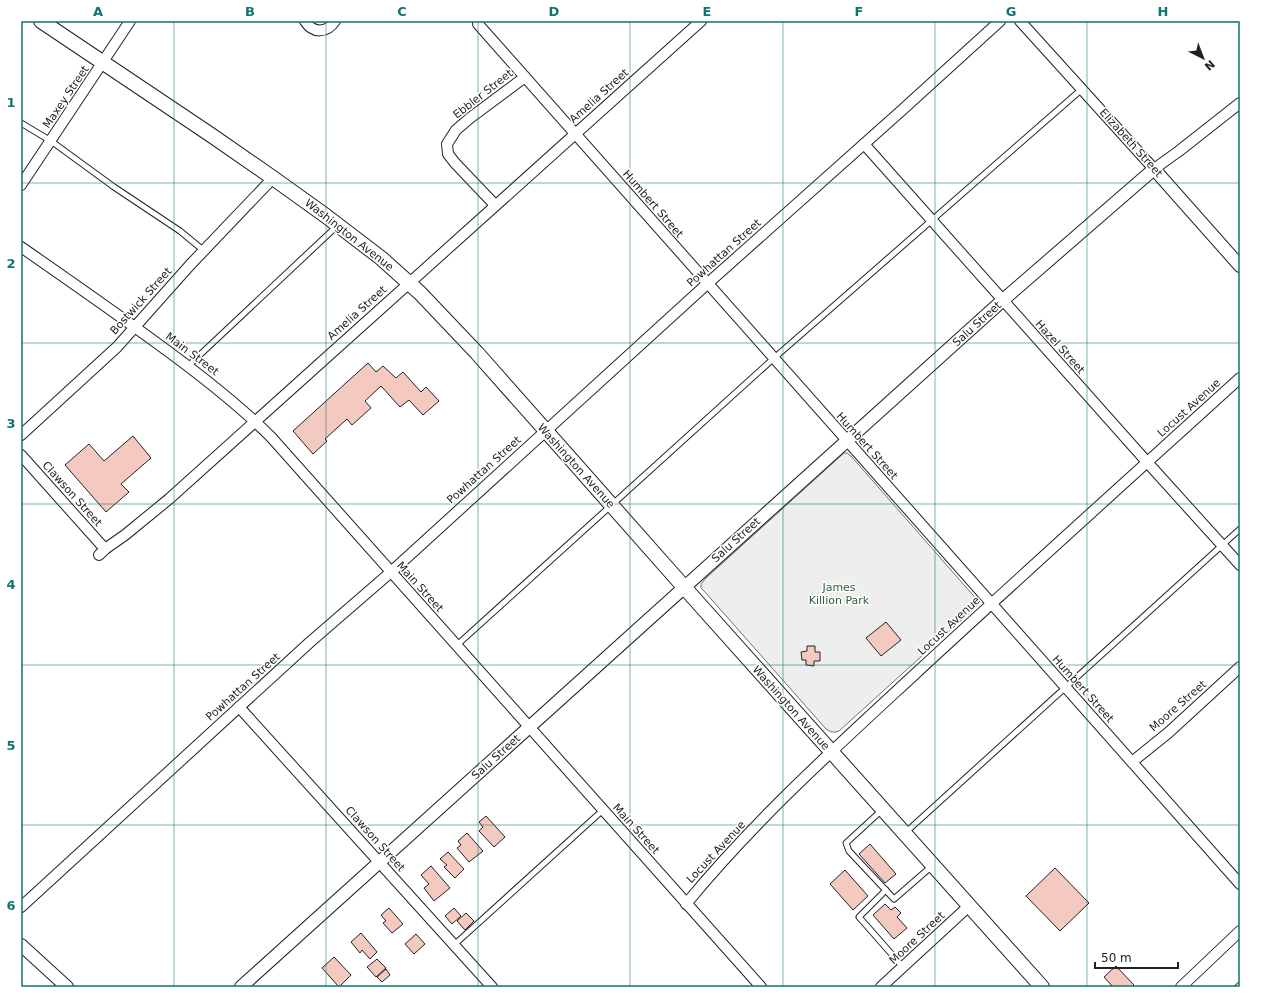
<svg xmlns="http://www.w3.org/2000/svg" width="1261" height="1008" font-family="'DejaVu Sans',sans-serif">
<rect width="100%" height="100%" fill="#fff"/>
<path fill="#eee" stroke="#6f6f6f" d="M844,453H847L851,456L979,602L977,606L839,731C833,733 831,732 826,729L704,591L701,588V584L706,578Z"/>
<g fill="#f3c9c0" stroke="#222">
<path d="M368,363L376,372L383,366L396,378L403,372L421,392L426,387L439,401L423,415L409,400L400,407L381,386L365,401L371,408L352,425L347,419L325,439L327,441L313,454L293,431Z"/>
<path d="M133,436L151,458L121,484L129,492L106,512L65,465L89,444L104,461Z"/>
<path d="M886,622L901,640L881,656L866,638Z"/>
<path d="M807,646H815V652H820V661H814V666L806,665V660H802L801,652L807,651Z"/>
<path d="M486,816L505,837L494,847L479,831L483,827L479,822Z"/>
<path d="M467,833L483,851L469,862L457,848L461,845L458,841Z"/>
<path d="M870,844L896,874L885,883L859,854Z"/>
<path d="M448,852L464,869L455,878L444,867L447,865L440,859Z"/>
<path d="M431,866L450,888L434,901L424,888L429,884L421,875Z"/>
<path d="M1055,868L1089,903L1060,931L1026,896Z"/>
<path d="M845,870L868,896L853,910L830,884Z"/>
<path d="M885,904L891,910L895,907L901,913L897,917L907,928L894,939L873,915Z"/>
<path d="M389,908L403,924L392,933L383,923L386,921L381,915Z"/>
<path d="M454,908L461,916L452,924L445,916Z"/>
<path d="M466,913L474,921L465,930L457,921Z"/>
<path d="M361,933L377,952L370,959L362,950L360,953L351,942Z"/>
<path d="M416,934L425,944L414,954L405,944Z"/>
<path d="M334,957L351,975L339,987L322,968Z"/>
<path d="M377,959L386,968L376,977L367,967Z"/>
<path d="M1116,966L1134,985L1132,987H1113L1104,977Z"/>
<path d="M386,969L390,975L382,982L377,977Z"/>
<path d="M1240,981V987H1233Z"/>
</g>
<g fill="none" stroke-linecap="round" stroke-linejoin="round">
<g stroke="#222" stroke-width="7">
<g id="service">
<path d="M21,123L51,141L114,187L180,231L203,250"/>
<path d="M188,366L337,226"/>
<path d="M457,645L773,359L1082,89"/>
<path d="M882,810L846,843L849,851L894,899L932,866"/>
<path d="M905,833L1240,529"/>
<path d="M886,890L859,917L903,967"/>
<path d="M454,945L603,810"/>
</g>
</g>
<g stroke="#222" stroke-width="12">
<g id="minor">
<path d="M305,21C313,34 327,33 335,21"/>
<path d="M1020,21L1154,169L1179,151L1240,103"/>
<path d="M478,24L1240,884"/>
<path d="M864,144L1147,462L1240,565"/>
<path d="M21,185L130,21"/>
<path d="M495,205L455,163L448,154L447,144L456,130L470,118L525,77"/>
<path d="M21,247C67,279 113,311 158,344C198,373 236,402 271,437L761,987"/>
<path d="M21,435L117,347L190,265L273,178"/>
<path d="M21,455L105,549"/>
<path d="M99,555L105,549L125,535L169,499L701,21"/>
<path d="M239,707L492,987"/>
<path d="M1132,762L1168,733L1240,667"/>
<path d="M686,904C754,821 835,748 914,675C1022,575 1131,477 1240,378"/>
<path d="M21,907L309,643L391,572L707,284L901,111L1000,21"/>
<path d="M881,987L969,906"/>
<path d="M1181,987L1240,931"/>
</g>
</g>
<g stroke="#222" stroke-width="14">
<g id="tertiary">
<path d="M21,945L67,987"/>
<path d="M241,987L1003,300L1154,169L1240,266"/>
</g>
</g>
<g stroke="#222" stroke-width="16">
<path id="secondary" d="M41,21L211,135L273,178L326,216L381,258L420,293L477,353L684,587L1042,987"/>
</g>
<use href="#service" stroke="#fff" stroke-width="5"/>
<use href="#minor" stroke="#fff" stroke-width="10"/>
<use href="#tertiary" stroke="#fff" stroke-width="12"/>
<use href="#secondary" stroke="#fff" stroke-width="14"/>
</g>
<path fill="none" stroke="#0f766e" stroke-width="1" stroke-opacity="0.55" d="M174,21V987M326,21V987M478,21V987M630,21V987M783,21V987M935,21V987M1087,21V987M21,183H1240M21,343H1240M21,504H1240M21,665H1240M21,825H1240"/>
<g text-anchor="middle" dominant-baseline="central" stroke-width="3" stroke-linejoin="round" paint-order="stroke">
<g font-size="11" fill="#222" stroke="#fff">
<text transform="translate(483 94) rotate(-38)">Ebbler Street</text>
<text transform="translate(599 96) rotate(-42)">Amelia Street</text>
<text transform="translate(66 97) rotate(-56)">Maxey Street</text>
<text transform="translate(1131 143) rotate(48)">Elizabeth Street</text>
<text transform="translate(653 204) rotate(49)">Humbert Street</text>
<text transform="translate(349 235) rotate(38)">Washington Avenue</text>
<text transform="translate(724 253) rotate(-42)">Powhattan Street</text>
<text transform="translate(141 301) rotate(-48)">Bostwick Street</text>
<text transform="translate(357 313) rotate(-42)">Amelia Street</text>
<text transform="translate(977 324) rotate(-42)">Salu Street</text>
<text transform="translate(1060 347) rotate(48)">Hazel Street</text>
<text transform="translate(192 354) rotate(37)">Main Street</text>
<text transform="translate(1189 408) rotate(-42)">Locust Avenue</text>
<text transform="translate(867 446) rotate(48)">Humbert Street</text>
<text transform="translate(576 466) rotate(48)">Washington Avenue</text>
<text transform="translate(484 470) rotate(-42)">Powhattan Street</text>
<text transform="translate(72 494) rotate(48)">Clawson Street</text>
<text transform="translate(736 540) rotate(-42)">Salu Street</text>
<text transform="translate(420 587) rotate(48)">Main Street</text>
<text transform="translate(949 626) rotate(-43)">Locust Avenue</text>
<text transform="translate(243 687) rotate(-42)">Powhattan Street</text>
<text transform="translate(1083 689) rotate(48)">Humbert Street</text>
<text transform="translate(1178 706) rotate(-41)">Moore Street</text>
<text transform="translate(791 708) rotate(48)">Washington Avenue</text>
<text transform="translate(496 757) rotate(-42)">Salu Street</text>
<text transform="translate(636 829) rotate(48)">Main Street</text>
<text transform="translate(375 839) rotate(48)">Clawson Street</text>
<text transform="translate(716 852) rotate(-47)">Locust Avenue</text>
<text transform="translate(917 938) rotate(-43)">Moore Street</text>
</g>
<g font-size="11" fill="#2f5e38" stroke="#fff">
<text x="839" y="587">James<tspan x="839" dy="13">Killion Park</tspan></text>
</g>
</g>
<rect width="1261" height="1008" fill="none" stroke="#ffffff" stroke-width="44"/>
<g transform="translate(1203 58) rotate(138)" stroke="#ffffff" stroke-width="3" paint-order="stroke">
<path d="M0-3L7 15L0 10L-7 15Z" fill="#222222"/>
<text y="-6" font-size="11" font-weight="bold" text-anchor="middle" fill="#222222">N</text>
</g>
<path d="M1095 962v6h83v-6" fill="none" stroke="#222222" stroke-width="2"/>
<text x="1101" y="962" font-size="12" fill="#222222" stroke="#ffffff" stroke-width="3" paint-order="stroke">50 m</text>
<rect x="22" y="22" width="1217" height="964" fill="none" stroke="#0f766e" stroke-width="1.5"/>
<g font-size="13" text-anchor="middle" font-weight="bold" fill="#0f766e">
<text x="98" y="16">A</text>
<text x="250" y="16">B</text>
<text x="402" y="16">C</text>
<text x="554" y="16">D</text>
<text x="707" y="16">E</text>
<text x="859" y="16">F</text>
<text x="1011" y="16">G</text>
<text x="1163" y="16">H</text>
<text x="11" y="107">1</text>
<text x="11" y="268">2</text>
<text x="11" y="428">3</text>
<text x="11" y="589">4</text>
<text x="11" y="750">5</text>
<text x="11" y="910">6</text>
</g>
</svg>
